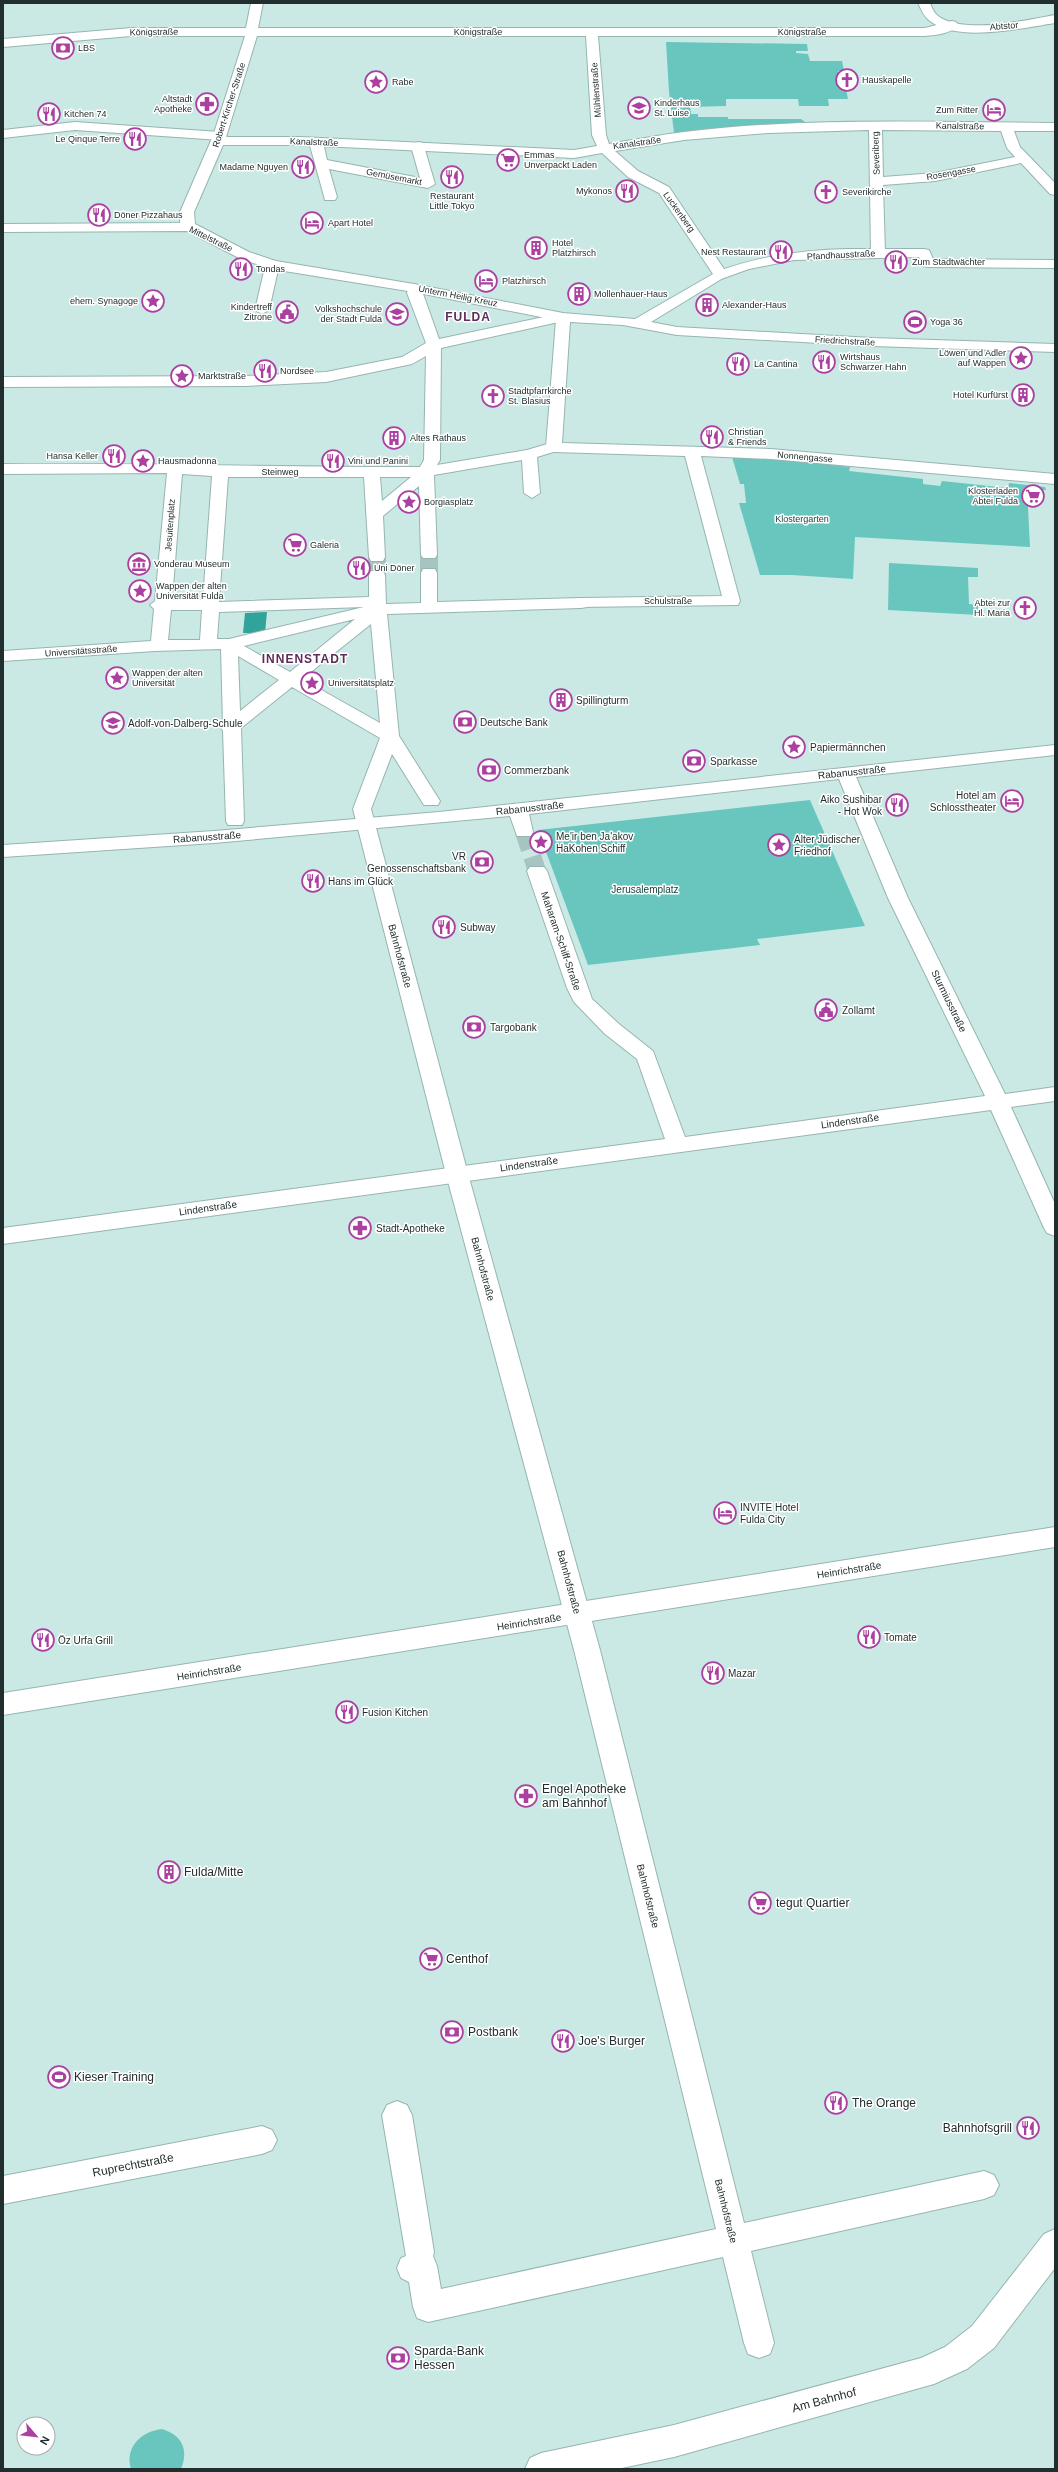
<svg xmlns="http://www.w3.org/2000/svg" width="1058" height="2472" font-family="Arial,sans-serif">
<rect width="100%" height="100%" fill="#cae9e5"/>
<g fill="#68c6be">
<path d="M666,42L807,44L808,51H796V53L808,54L810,61H842L844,71H838L840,89H846L848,99H828L829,106H799L798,99H726V106L690,107L691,114H698V117H728V119H801L805,122L674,133L669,92Z"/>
<path d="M732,457H759L850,467L849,471L923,479V484L940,486L942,481L1008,488L1009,483L1045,487L1046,490L1027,489L1030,547L855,537L853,579L792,575H760L739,503H746L744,484H740Z"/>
<path d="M889,563L978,568V577H968L969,604L978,605V615L888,610Z"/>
<path d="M810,800L865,926L757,939L760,945L588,965L538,830Z"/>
<path d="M162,2429C182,2435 189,2450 181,2469H131C124,2447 142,2431 162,2429Z"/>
</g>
<path fill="#32a39a" d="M267,612L265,633H243L245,613Z"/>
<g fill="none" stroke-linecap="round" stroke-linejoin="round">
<g stroke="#a8c4c0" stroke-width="18" stroke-dasharray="18 8" stroke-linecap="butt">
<path d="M429,555V573"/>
<path d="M377,557V575"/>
</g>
<path stroke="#a8c4c0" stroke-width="18" stroke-dasharray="18 8" stroke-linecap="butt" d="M524,832L537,871"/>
<g stroke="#96b4b0" stroke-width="2">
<g id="pedestrian">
<path d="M75,122L220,132L227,136L220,140L75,130L3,138V130Z"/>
<path d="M316,138L323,142L327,160L420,178L411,146L418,142L423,143L435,184L428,188L329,169L337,197L335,200H325L309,142Z"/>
<path d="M847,249H924L929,250L933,259L1055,260V268L928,267L923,266L919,257L794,260L749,269L721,279L714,275L716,272C759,256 801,250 847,249Z"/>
<path d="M414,284L421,288L439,339L563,313L570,317L563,321L441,348L440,460L437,465L527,450L554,442L560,444L562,447L560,450L537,457L540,493L532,498L524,493L522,460L434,475L437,555L435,558H423L421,555L419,486L383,516L385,557L383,561H371L369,557L364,477H228L219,602L369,597V575L371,571H383L385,575L386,604L421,603V573L423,569H435L437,573V602L581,598L587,599L589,603L587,607L581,608L387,614L399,736L440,801L438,805H424L392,754L371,809L468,1174L600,1650L744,2223L984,2171L994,2175L999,2185L994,2195L984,2199L751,2251L774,2343L770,2354L759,2358L748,2354L744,2343L723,2257L428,2322L417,2318L413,2307L409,2282L401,2278L397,2268L401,2258L406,2256L382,2115L387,2105L397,2101L407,2105L412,2115L434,2252L433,2256L437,2266L441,2289L716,2229L574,1650L446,1174L353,809L380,738L292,687L241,728L244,821L242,825H228L226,821L223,731L221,728L223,725L221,649L155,651L3,661V651L151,641L154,609L150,605L155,601L167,473L3,474V464C142,463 281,467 420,467L424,460L426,356L412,364L326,382L245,386L3,387V377L245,376L326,372L402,357L426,343L407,293L409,285ZM182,474L212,476L203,600H172ZM380,477H411L382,501ZM364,607L229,639H217L219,612ZM171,610H202L200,640H168ZM355,619L290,672L244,646ZM371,624L380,723L302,679ZM238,656L279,680L240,711Z"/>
</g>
</g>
<g stroke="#96b4b0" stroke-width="2">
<g id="minor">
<path d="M251,3H263L258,28H925L952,21L956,22L958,25C951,34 935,35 925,36H598L606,135L609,144C634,140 659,135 684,132C806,117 932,122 1055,123V131H1014L1020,147L1055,183V195L1050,194L1021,163L935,181L883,185L885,253L878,257L871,253L869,130L768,133L684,140L615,151L638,171L669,187L728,275L651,322L677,327L872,338L1055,344V352L872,346L677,335L623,325L570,322L562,443L771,449L1055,474V484L771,459L701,456L740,601L738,605L575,607L573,603L575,599L581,598L722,596L685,456L554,452L546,447L556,320L414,292L278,270L269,310L262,314L255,310L265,267L239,258L187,231L3,232V224L180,223V212L213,136L245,36H131L3,47V39L131,28H246ZM257,36H586L592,135L597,146L574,150L300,137H226ZM882,130L1001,131L1007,148L1015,157L935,173L883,177ZM223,145H300L574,158L602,153L628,177L659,193L713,274L635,319L563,313L414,284L276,261L249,252L195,224L194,212Z"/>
<path d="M1055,745V755L856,777L908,898L1005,1094L1055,1087V1101L1011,1107L1055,1204V1236L1047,1233L1044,1228L991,1110L3,1244V1228L665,1139L637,1059L605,1034L574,1002L567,988L527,871L530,867H544L547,871L592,999L619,1024L653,1051L685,1137L985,1096L888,898L839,779L529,814L533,832L531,836H517L510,816L214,843L3,857V845L214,831L439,812Z"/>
<path d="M1055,1527V1547L3,1715V1693Z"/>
<path d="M262,2126L272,2130L277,2140L272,2150L262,2154L3,2204V2176Z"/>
</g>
</g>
<g stroke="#96b4b0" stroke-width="2">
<path id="tertiary" d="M918,3H930C932,8 934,13 938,16C964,35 1026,20 1055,15V23C1022,28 958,43 930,21C924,17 921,9 918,3Z"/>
</g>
<g stroke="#96b4b0" stroke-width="2">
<path id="secondary" d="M1055,2229V2268L994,2348L967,2369L934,2384L674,2457L617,2469H525L530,2458L541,2453L674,2425L921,2358L945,2347L972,2326L1044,2234Z"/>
</g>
<use href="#pedestrian" fill="#fff" fill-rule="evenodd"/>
<use href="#minor" fill="#fff" fill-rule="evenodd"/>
<use href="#tertiary" fill="#fff" fill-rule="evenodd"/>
<use href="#secondary" fill="#fff" fill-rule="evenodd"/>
</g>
<defs>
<g id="bank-ring" transform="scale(1.15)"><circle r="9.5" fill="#fff" stroke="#ab40a1" stroke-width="1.5"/><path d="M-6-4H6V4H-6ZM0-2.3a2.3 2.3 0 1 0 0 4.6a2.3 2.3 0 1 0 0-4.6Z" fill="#ab40a1"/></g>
<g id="church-ring" transform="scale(1.15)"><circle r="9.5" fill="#fff" stroke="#ab40a1" stroke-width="1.5"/><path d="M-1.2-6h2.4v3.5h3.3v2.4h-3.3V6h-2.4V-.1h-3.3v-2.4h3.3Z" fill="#ab40a1"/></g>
<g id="sight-ring" transform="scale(1.15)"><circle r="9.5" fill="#fff" stroke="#ab40a1" stroke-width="1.5"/><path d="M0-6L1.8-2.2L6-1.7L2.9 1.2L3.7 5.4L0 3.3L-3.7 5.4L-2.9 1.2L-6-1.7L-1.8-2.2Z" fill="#ab40a1"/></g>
<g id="pharmacy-ring" transform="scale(1.15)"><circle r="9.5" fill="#fff" stroke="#ab40a1" stroke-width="1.5"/><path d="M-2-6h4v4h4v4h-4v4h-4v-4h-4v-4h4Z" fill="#ab40a1"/></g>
<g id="school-ring" transform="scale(1.15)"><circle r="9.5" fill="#fff" stroke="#ab40a1" stroke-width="1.5"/><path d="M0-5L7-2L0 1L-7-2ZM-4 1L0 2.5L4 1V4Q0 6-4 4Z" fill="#ab40a1"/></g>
<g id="hotel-ring" transform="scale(1.15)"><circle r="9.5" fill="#fff" stroke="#ab40a1" stroke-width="1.5"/><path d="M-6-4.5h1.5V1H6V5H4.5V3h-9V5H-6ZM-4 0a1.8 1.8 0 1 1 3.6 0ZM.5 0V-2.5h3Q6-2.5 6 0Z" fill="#ab40a1"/></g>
<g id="restaurant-ring" transform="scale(1.15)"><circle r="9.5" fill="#fff" stroke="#ab40a1" stroke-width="1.5"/><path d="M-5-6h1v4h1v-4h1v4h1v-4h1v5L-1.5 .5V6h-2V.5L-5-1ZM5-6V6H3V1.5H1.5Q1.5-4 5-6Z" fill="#ab40a1"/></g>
<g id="supermarket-ring" transform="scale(1.15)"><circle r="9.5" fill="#fff" stroke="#ab40a1" stroke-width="1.5"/><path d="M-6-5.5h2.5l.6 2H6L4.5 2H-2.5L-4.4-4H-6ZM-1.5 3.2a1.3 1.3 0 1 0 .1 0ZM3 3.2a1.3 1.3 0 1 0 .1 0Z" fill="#ab40a1"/></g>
<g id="building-ring" transform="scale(1.15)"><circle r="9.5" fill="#fff" stroke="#ab40a1" stroke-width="1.5"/><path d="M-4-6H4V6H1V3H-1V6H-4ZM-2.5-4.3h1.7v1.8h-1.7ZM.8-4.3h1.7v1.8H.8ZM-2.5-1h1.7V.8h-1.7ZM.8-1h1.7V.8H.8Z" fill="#ab40a1"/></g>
<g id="civic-ring" transform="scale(1.15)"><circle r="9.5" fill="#fff" stroke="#ab40a1" stroke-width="1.5"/><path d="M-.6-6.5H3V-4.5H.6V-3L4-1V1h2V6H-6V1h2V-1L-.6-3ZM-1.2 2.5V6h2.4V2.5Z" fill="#ab40a1"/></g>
<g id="university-ring" transform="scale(1.15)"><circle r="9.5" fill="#fff" stroke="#ab40a1" stroke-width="1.5"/><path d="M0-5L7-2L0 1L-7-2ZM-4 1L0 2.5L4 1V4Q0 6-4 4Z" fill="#ab40a1"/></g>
<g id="stadium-ring" transform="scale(1.15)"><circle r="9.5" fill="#fff" stroke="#ab40a1" stroke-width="1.5"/><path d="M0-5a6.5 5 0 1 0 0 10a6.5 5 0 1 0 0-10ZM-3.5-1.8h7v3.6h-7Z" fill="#ab40a1"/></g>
<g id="museum-ring" transform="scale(1.15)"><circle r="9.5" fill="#fff" stroke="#ab40a1" stroke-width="1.5"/><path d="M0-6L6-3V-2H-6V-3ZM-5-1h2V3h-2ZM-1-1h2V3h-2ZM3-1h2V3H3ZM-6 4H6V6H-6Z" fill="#ab40a1"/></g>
</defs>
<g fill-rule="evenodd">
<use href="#bank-ring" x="63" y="48"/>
<use href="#church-ring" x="847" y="80"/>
<use href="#sight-ring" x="376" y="82"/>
<use href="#pharmacy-ring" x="207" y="104"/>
<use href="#school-ring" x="639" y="108"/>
<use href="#hotel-ring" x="994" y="110"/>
<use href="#restaurant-ring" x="49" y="114"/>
<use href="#restaurant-ring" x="135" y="139"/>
<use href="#supermarket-ring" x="508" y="160"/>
<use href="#restaurant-ring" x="303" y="167"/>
<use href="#restaurant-ring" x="452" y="177"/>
<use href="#restaurant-ring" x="627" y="191"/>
<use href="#church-ring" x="826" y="192"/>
<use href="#restaurant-ring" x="99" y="215"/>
<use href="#hotel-ring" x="312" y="223"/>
<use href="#building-ring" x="536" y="248"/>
<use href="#restaurant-ring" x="781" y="252"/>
<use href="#restaurant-ring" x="896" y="262"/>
<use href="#restaurant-ring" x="241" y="269"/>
<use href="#hotel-ring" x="486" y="281"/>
<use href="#building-ring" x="579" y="294"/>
<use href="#sight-ring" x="153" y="301"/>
<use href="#building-ring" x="707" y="305"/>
<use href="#civic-ring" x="287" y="312"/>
<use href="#university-ring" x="397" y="314"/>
<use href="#stadium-ring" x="915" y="322"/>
<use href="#sight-ring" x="1021" y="358"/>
<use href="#restaurant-ring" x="824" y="362"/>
<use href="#restaurant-ring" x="738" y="364"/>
<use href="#restaurant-ring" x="265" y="371"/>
<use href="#sight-ring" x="182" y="376"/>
<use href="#building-ring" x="1023" y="395"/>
<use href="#church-ring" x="493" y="396"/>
<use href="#restaurant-ring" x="712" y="437"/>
<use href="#building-ring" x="394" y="438"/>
<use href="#restaurant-ring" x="114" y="456"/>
<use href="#sight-ring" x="143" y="461"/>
<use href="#restaurant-ring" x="333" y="461"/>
<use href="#supermarket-ring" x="1033" y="496"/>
<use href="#sight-ring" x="409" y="502"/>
<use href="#supermarket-ring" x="295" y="545"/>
<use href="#museum-ring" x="139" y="564"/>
<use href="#restaurant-ring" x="359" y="568"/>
<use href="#sight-ring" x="140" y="591"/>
<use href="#church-ring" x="1025" y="608"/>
<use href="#sight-ring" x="117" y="678"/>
<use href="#sight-ring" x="312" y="683"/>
<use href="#building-ring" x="561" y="700"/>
<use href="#bank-ring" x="465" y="722"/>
<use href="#school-ring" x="113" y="723"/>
<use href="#sight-ring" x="794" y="747"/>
<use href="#bank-ring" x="694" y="761"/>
<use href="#bank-ring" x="489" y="770"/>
<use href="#hotel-ring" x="1012" y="801"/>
<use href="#restaurant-ring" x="897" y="805"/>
<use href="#sight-ring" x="541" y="842"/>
<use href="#sight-ring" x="779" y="845"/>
<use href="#bank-ring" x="482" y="862"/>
<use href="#restaurant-ring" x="313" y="881"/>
<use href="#restaurant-ring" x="444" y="927"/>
<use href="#civic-ring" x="826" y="1010"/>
<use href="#bank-ring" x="474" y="1027"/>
<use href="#pharmacy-ring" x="360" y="1228"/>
<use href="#hotel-ring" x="725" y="1513"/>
<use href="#restaurant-ring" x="869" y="1637"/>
<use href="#restaurant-ring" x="43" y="1640"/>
<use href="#restaurant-ring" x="713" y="1673"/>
<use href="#restaurant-ring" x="347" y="1712"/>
<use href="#pharmacy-ring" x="526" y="1796"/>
<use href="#building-ring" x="169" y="1872"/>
<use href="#supermarket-ring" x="760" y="1903"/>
<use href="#supermarket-ring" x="431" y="1959"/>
<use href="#bank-ring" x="452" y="2032"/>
<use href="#restaurant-ring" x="563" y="2041"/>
<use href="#stadium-ring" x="59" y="2077"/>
<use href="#restaurant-ring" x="836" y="2103"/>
<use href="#restaurant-ring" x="1028" y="2128"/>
<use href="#bank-ring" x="398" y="2358"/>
</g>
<g text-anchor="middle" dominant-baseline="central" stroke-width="3" stroke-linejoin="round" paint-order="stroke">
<g font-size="9" fill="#222e2d" stroke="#fff">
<text transform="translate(1004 26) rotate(-5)">Abtstor</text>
<text transform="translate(154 32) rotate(-1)">Königstraße</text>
<text x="478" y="32">Königstraße</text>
<text x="802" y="32">Königstraße</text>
<text transform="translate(596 90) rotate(-94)">Mühlenstraße</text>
<text transform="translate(229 105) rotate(-72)">Robert-Kircher-Straße</text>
<text transform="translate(960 126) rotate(1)">Kanalstraße</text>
<text transform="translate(314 142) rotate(2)">Kanalstraße</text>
<text transform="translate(637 143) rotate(-8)">Kanalstraße</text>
<text transform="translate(876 153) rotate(-92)">Severiberg</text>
<text transform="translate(951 173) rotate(-10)">Rosengasse</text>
<text transform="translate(394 177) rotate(11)">Gemüsemarkt</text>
<text transform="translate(679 212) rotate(54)">Luckenberg</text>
<text transform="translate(211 239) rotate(26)">Mittelstraße</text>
<text transform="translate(841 255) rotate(-3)">Pfandhausstraße</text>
<text transform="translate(458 296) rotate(11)">Unterm Heilig Kreuz</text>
<text transform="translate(845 341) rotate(3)">Friedrichstraße</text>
<text transform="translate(805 457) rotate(5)">Nonnengasse</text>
<text x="280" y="472">Steinweg</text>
<text transform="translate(170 525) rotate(-86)">Jesuitenplatz</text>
<text x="668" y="601">Schulstraße</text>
<text transform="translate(81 651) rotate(-4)">Universitätsstraße</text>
</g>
<g font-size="9" fill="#222e2d" stroke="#fff" text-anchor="start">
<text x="78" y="48">LBS</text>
<text x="862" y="80">Hauskapelle</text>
<text x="392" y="82">Rabe</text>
<text x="192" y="99" text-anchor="end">Altstadt<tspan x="192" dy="10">Apotheke</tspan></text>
<text x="654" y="103">Kinderhaus<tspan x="654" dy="10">St. Luise</tspan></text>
<text x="978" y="110" text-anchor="end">Zum Ritter</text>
<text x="64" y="114">Kitchen 74</text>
<text x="120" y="139" text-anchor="end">Le Qinque Terre</text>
<text x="524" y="155">Emmas<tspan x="524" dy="10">Unverpackt Laden</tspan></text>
<text x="288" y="167" text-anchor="end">Madame Nguyen</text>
<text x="612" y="191" text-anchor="end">Mykonos</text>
<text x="842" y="192">Severikirche</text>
<text x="452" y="196" text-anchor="middle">Restaurant<tspan x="452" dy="10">Little Tokyo</tspan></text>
<text x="114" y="215">Döner Pizzahaus</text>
<text x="328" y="223">Apart Hotel</text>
<text x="552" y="243">Hotel<tspan x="552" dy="10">Platzhirsch</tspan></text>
<text x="766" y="252" text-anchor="end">Nest Restaurant</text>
<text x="912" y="262">Zum Stadtwächter</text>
<text x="256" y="269">Tondas</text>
<text x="502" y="281">Platzhirsch</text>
<text x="594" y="294">Mollenhauer-Haus</text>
<text x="138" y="301" text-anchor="end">ehem. Synagoge</text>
<text x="722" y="305">Alexander-Haus</text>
<text x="272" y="307" text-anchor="end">Kindertreff<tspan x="272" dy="10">Zitrone</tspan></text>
<text x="382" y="309" text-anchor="end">Volkshochschule<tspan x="382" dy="10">der Stadt Fulda</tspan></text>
<text x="930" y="322">Yoga 36</text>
<text x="1006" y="353" text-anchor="end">Löwen und Adler<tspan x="1006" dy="10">auf Wappen</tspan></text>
<text x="840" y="357">Wirtshaus<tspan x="840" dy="10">Schwarzer Hahn</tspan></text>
<text x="754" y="364">La Cantina</text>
<text x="280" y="371">Nordsee</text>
<text x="198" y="376">Marktstraße</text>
<text x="508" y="391">Stadtpfarrkirche<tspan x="508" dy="10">St. Blasius</tspan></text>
<text x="1008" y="395" text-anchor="end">Hotel Kurfürst</text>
<text x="728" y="432">Christian<tspan x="728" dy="10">&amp; Friends</tspan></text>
<text x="410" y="438">Altes Rathaus</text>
<text x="98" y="456" text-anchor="end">Hansa Keller</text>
<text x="158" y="461">Hausmadonna</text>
<text x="348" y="461">Vini und Panini</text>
<text x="1018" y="491" text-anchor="end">Klosterladen<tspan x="1018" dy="10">Abtei Fulda</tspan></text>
<text x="424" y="502">Borgiasplatz</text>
<text x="310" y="545">Galeria</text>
<text x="154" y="564">Vonderau Museum</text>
<text x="374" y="568">Uni Döner</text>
<text x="156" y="586">Wappen der alten<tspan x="156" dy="10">Universität Fulda</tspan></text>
<text x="1010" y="603" text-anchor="end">Abtei zur<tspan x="1010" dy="10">Hl. Maria</tspan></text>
<text x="132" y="673">Wappen der alten<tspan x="132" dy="10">Universität</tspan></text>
<text x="328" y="683">Universitätsplatz</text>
</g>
<g font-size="9" fill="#0c3f3b" stroke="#fff">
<text x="802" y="519">Klostergarten</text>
</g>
<g font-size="10" fill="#222e2d" stroke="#fff" text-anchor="start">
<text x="576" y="700">Spillingturm</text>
<text x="480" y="722">Deutsche Bank</text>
<text x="128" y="723">Adolf-von-Dalberg-Schule</text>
<text x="810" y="747">Papiermännchen</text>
<text x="710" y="761">Sparkasse</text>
<text x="504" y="770">Commerzbank</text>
<text x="996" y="795" text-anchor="end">Hotel am<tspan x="996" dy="12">Schlosstheater</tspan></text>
<text x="882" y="799" text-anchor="end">Aiko Sushibar<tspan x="882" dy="12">- Hot Wok</tspan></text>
<text x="556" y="836">Me'ir ben Ja'akov<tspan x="556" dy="12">HaKohen Schiff</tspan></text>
<text x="794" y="839">Alter Jüdischer<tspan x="794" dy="12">Friedhof</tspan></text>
<text x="466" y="856" text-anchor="end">VR<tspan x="466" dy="12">Genossenschaftsbank</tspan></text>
<text x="328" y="881">Hans im Glück</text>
<text x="460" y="927">Subway</text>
<text x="842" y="1010">Zollamt</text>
<text x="490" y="1027">Targobank</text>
<text x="376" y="1228">Stadt-Apotheke</text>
<text x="740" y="1507">INVITE Hotel<tspan x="740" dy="12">Fulda City</tspan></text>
<text x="884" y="1637">Tomate</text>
<text x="58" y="1640">Öz Urfa Grill</text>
<text x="728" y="1673">Mazar</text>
<text x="362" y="1712">Fusion Kitchen</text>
</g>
<g font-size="10" fill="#222e2d" stroke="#fff">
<text transform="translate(852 772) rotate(-6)">Rabanusstraße</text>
<text transform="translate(530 808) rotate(-6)">Rabanusstraße</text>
<text transform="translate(207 837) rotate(-4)">Rabanusstraße</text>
<text transform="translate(561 941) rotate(71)">Maharam-Schiff-Straße</text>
<text transform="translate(400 956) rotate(75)">Bahnhofstraße</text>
<text transform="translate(949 1001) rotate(64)">Sturmiusstraße</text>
<text transform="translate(850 1121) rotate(-8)">Lindenstraße</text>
<text transform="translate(529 1164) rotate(-8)">Lindenstraße</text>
<text transform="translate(208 1208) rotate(-8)">Lindenstraße</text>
<text transform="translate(483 1269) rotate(75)">Bahnhofstraße</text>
<text transform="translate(849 1570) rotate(-9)">Heinrichstraße</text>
<text transform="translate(569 1582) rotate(75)">Bahnhofstraße</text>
<text transform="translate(529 1622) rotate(-9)">Heinrichstraße</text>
<text transform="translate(209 1672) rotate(-9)">Heinrichstraße</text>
<text transform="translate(648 1896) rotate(76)">Bahnhofstraße</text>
<text transform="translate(726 2211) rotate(76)">Bahnhofstraße</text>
</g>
<g font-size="10" fill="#0c3f3b" stroke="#fff">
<text x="645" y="889">Jerusalemplatz</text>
</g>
<g font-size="12" font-weight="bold" letter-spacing="1" fill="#5f2b5a" stroke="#fff">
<text x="468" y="317">FULDA</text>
<text x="305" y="659">INNENSTADT</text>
</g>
<g font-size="12" fill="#222e2d" stroke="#fff" text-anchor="start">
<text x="542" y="1789">Engel Apotheke<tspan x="542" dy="14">am Bahnhof</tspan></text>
<text x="184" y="1872">Fulda/Mitte</text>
<text x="776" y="1903">tegut Quartier</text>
<text x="446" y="1959">Centhof</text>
<text x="468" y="2032">Postbank</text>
<text x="578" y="2041">Joe's Burger</text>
<text x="74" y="2077">Kieser Training</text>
<text x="852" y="2103">The Orange</text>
<text x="1012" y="2128" text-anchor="end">Bahnhofsgrill</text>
<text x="414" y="2351">Sparda-Bank<tspan x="414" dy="14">Hessen</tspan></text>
</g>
<g font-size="12" fill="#222e2d" stroke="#fff">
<text transform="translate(133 2165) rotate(-11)">Ruprechtstraße</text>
<text transform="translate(824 2400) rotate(-15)">Am Bahnhof</text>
</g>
</g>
<rect width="1058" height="2472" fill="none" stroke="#222e2d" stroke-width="8"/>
<g transform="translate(36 2436) rotate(118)"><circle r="19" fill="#ffffff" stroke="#a7abab"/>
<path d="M0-3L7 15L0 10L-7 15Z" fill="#ab40a1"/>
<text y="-6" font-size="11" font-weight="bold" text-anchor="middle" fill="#222e2d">N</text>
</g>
</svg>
